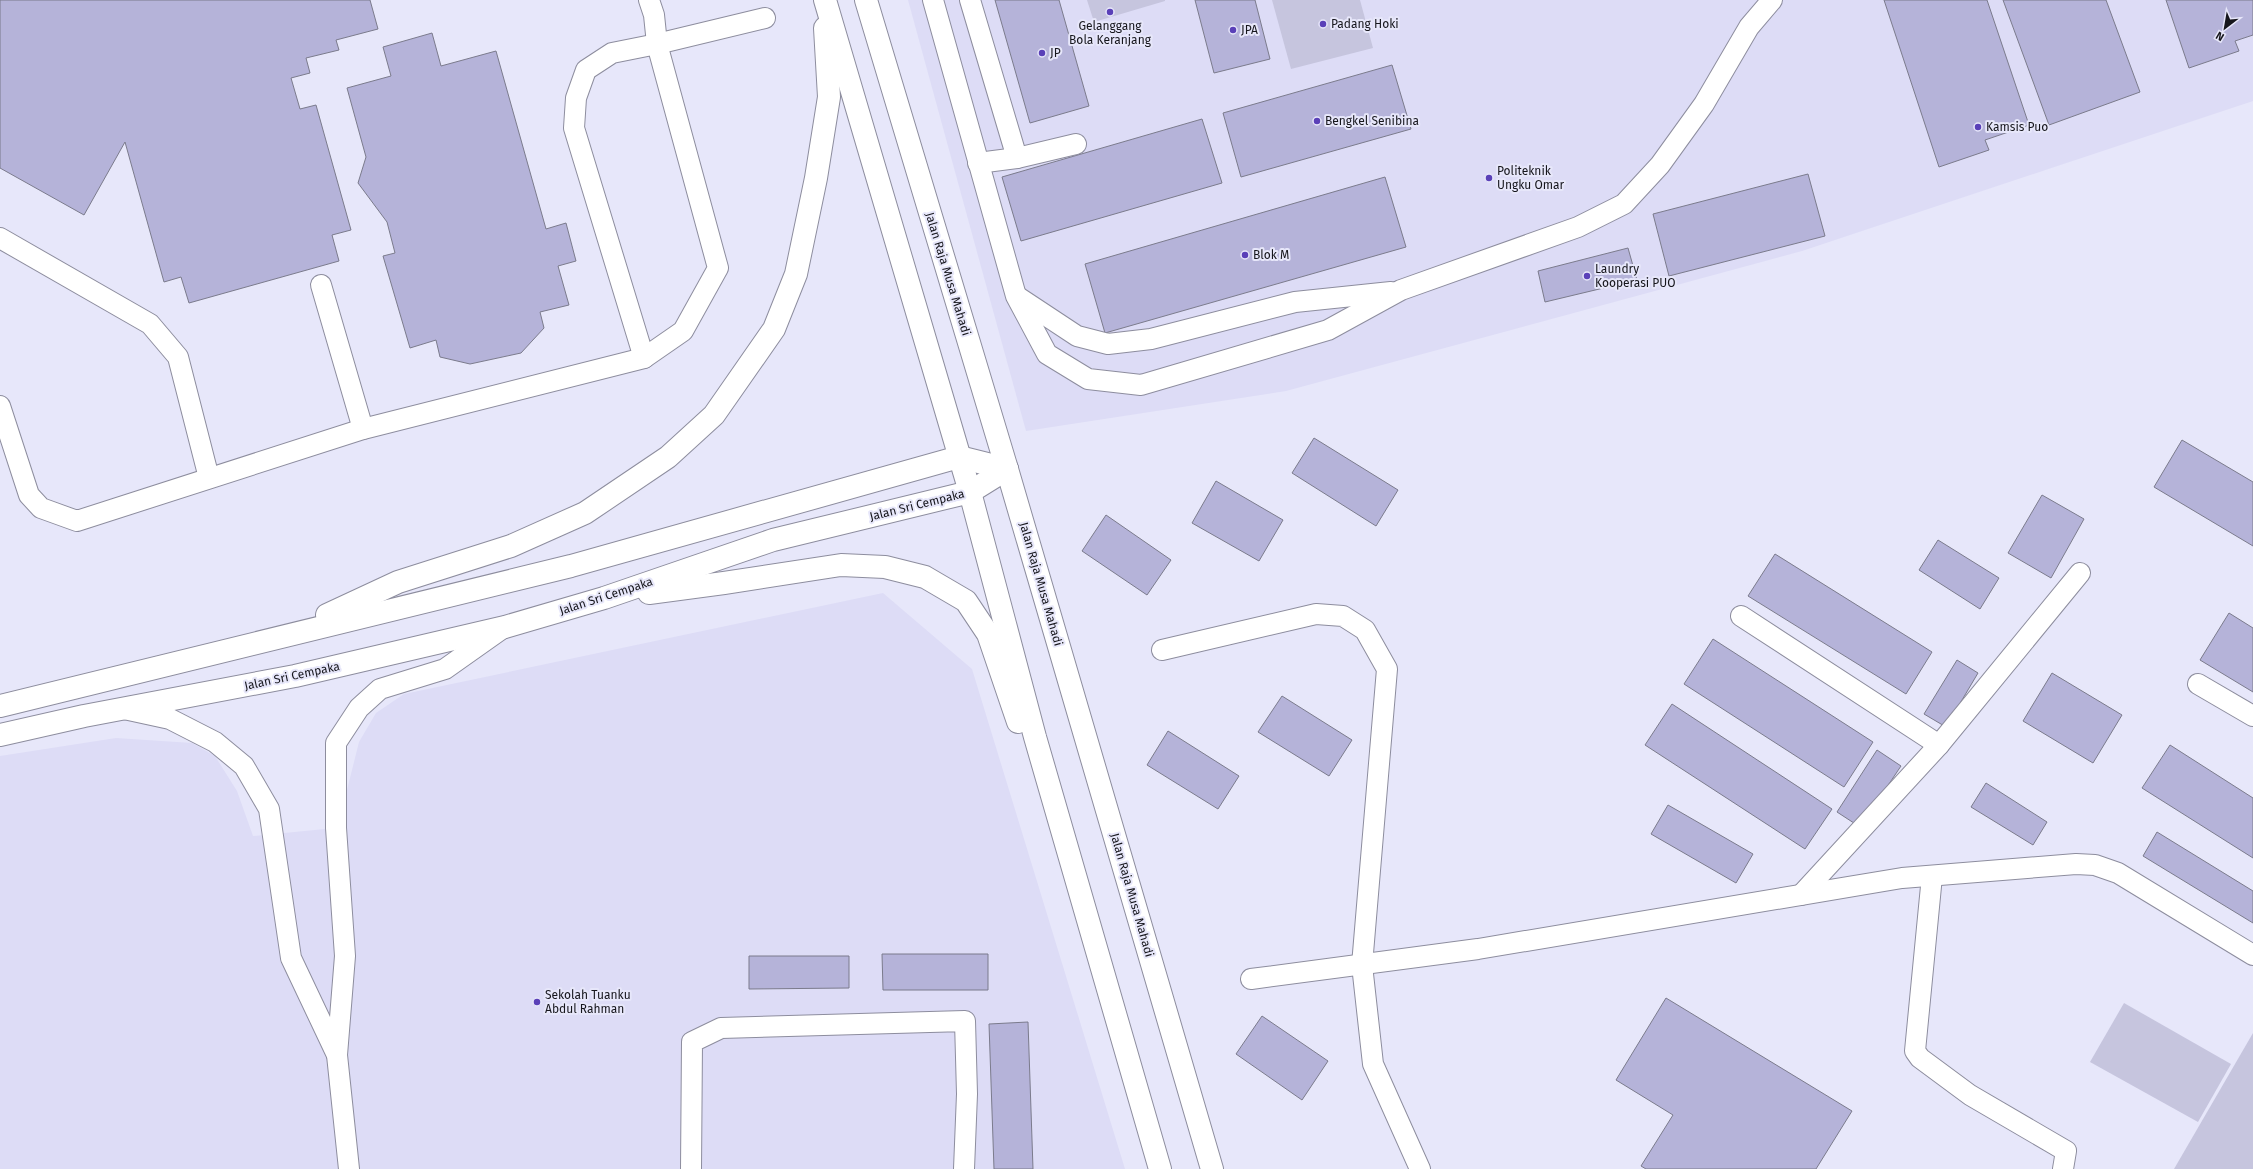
<svg xmlns="http://www.w3.org/2000/svg" width="2253" height="1169" font-family="'Fira Sans',sans-serif">
<rect width="100%" height="100%" fill="#e7e7fa"/>
<g fill="#dddcf6">
<path d="M908,0H2253V101L1802,251L1286,391L1026,431Z"/>
<path d="M883,593L972,669L1125,1169H0V756L116,738L192,743L215,756L237,791L253,836L345,827L347,790L359,742L376,713L404,694Z"/>
</g>
<g fill="#c6c5de">
<path d="M1087,0H1165V1L1094,22Z"/>
<path d="M1272,0H1360L1373,48L1291,69Z"/>
<path d="M2124,1003L2231,1064L2198,1122L2090,1062Z"/>
<path d="M2253,1033V1169H2174Z"/>
</g>
<g fill="#b5b3d9" stroke="#7b7b8c">
<path d="M0,0H370L378,29L336,40L339,50L306,58L310,73L291,78L300,109L316,105L351,230L332,235L339,261L189,303L181,277L164,282L125,142L84,215L0,168Z"/>
<path d="M995,0H1059L1089,106L1030,123Z"/>
<path d="M1195,0H1255L1270,59L1214,73Z"/>
<path d="M1884,0H1987L2029,125L1985,140L1989,150L1939,167Z"/>
<path d="M2003,0H2106L2140,92L2049,125Z"/>
<path d="M2166,0H2253V35L2235,41L2239,51L2189,68Z"/>
<path d="M432,33L441,66L496,51L546,229L566,223L576,261L558,266L569,305L540,312L544,328L521,353L470,364L440,357L436,340L410,348L383,256L395,253L387,222L358,183L366,157L347,88L391,76L383,47Z"/>
<path d="M1392,65L1411,129L1241,177L1223,113Z"/>
<path d="M1202,119L1222,183L1021,241L1002,177Z"/>
<path d="M1808,174L1825,236L1669,276L1653,214Z"/>
<path d="M1385,177L1406,247L1105,333L1085,264Z"/>
<path d="M1628,248L1637,280L1545,302L1538,271Z"/>
<path d="M1314,438L1398,490L1376,526L1292,473Z"/>
<path d="M2182,440L2253,482V546L2154,487Z"/>
<path d="M1216,481L1283,520L1259,561L1192,523Z"/>
<path d="M2042,495L2084,519L2051,578L2008,553Z"/>
<path d="M1106,515L1171,560L1147,595L1082,551Z"/>
<path d="M1938,540L1999,578L1980,609L1919,570Z"/>
<path d="M1775,554L1932,652L1906,694L1748,596Z"/>
<path d="M2229,613L2253,628V692L2200,660Z"/>
<path d="M1713,639L1873,742L1844,787L1684,684Z"/>
<path d="M1957,660L1978,673L1946,727L1924,714Z"/>
<path d="M2052,673L2122,715L2093,763L2023,721Z"/>
<path d="M1282,696L1352,740L1329,776L1258,732Z"/>
<path d="M1672,704L1832,809L1805,849L1645,745Z"/>
<path d="M1168,731L1239,776L1218,809L1147,765Z"/>
<path d="M2170,745L2253,798V858L2142,788Z"/>
<path d="M1877,750L1901,766L1860,827L1837,812Z"/>
<path d="M1986,783L2047,822L2033,845L1971,807Z"/>
<path d="M1668,805L1753,854L1736,883L1651,834Z"/>
<path d="M2157,832L2253,891V923L2143,856Z"/>
<path d="M882,954H988V990H883Z"/>
<path d="M749,956H849V988L749,989Z"/>
<path d="M1666,998L1852,1111L1816,1169H1646L1641,1166L1673,1115L1616,1080Z"/>
<path d="M1262,1016L1328,1061L1302,1100L1236,1054Z"/>
<path d="M1028,1022L1033,1169H994L989,1024Z"/>
</g>
<g fill="none" stroke-linecap="round" stroke-linejoin="round">
<g stroke="#8d8d9e" stroke-width="22">
<g id="lane">
<path d="M933,0L1016,296L1047,354L1088,379L1141,385L1328,330L1401,290L1578,227L1624,204L1660,165L1704,104L1749,27L1772,0"/>
<path d="M970,0L1017,158L978,163"/>
<path d="M1017,158L1076,144"/>
<path d="M0,238L150,324L178,357L209,478"/>
<path d="M321,285L363,429"/>
<path d="M1018,297L1077,336L1108,344L1151,339L1295,302L1391,292"/>
<path d="M644,358L574,128L576,98L586,70L612,53L657,44L765,18"/>
<path d="M0,406L29,495L41,508L77,521L363,429L644,358L683,331L718,268L657,44L654,15L649,0"/>
<path d="M1741,616L1939,745"/>
<path d="M1162,650L1316,614L1343,616L1365,630L1387,669L1362,965L1373,1064L1420,1169"/>
<path d="M2198,684L2253,716"/>
<path d="M124,709L170,719L215,742L244,766L269,809L291,958L336,1053"/>
<path d="M1932,876L1915,1051L1920,1058L1970,1095L2066,1151L2063,1169"/>
<path d="M1801,895L1939,745L2080,573"/>
<path d="M1251,979L1478,949L1902,878L2076,864L2095,865L2118,873L2253,955"/>
<path d="M349,1169L337,1055L345,956L336,828V743L359,708L380,689L445,669L503,628"/>
<path d="M691,1169L692,1042L721,1028L965,1021L967,1094L964,1169"/>
</g>
</g>
<g stroke="#8d8d9e" stroke-width="24">
<g id="secondary">
<path d="M825,0L970,492L1035,737L1160,1169"/>
<path d="M866,0L1007,469L1212,1169"/>
<path d="M649,593L724,583L841,565L885,567L925,577L966,601L988,634L1018,722"/>
<path d="M327,615L398,582L511,546L585,513L668,457L714,415L774,329L796,274L816,178L829,97L825,28"/>
<path d="M0,706L571,566L959,457L1007,469"/>
<path d="M0,735L84,716L295,676L505,627L604,598L773,540L970,492L1007,469"/>
</g>
</g>
<use href="#lane" stroke="#fff" stroke-width="20"/>
<use href="#secondary" stroke="#fff" stroke-width="22"/>
</g>
<g fill="#5a40b8" stroke="#e7e7fa" stroke-width="1.5">
<circle cx="1110" cy="12" r="4"/>
<circle cx="1323" cy="24" r="4"/>
<circle cx="1233" cy="30" r="4"/>
<circle cx="1042" cy="53" r="4"/>
<circle cx="1317" cy="121" r="4"/>
<circle cx="1978" cy="127" r="4"/>
<circle cx="1489" cy="178" r="4"/>
<circle cx="1245" cy="255" r="4"/>
<circle cx="1587" cy="276" r="4"/>
<circle cx="537" cy="1002" r="4"/>
</g>
<g text-anchor="middle" dominant-baseline="central" stroke-width="4" stroke-linejoin="round" paint-order="stroke">
<g font-size="12" fill="#16161c" stroke="#e7e7fa" text-anchor="start">
<text x="1331" y="24">Padang Hoki</text>
<text x="1110" y="26" text-anchor="middle">Gelanggang<tspan x="1110" dy="14">Bola Keranjang</tspan></text>
<text x="1241" y="30">JPA</text>
<text x="1050" y="53">JP</text>
<text x="1325" y="121">Bengkel Senibina</text>
<text x="1986" y="127">Kamsis Puo</text>
<text x="1497" y="171">Politeknik<tspan x="1497" dy="14">Ungku Omar</tspan></text>
<text x="1253" y="255">Blok M</text>
<text x="1595" y="269">Laundry<tspan x="1595" dy="14">Kooperasi PUO</tspan></text>
<text x="545" y="995">Sekolah Tuanku<tspan x="545" dy="14">Abdul Rahman</tspan></text>
</g>
<g font-size="12" fill="#16161c" stroke="#e7e7fa">
<text transform="translate(948 274) rotate(73)">Jalan Raja Musa Mahadi</text>
<text transform="translate(917 505) rotate(-14)">Jalan Sri Cempaka</text>
<text transform="translate(1041 584) rotate(74)">Jalan Raja Musa Mahadi</text>
<text transform="translate(606 596) rotate(-18)">Jalan Sri Cempaka</text>
<text transform="translate(292 676) rotate(-12)">Jalan Sri Cempaka</text>
<text transform="translate(1132 895) rotate(74)">Jalan Raja Musa Mahadi</text>
</g>
</g>
<g transform="translate(2225 28) rotate(211)" stroke="#e7e7fa" stroke-width="3" paint-order="stroke">
<path d="M0-3L7 15L0 10L-7 15Z" fill="#16161c"/>
<text y="-6" font-size="11" font-weight="bold" text-anchor="middle" fill="#16161c">N</text>
</g>
</svg>
